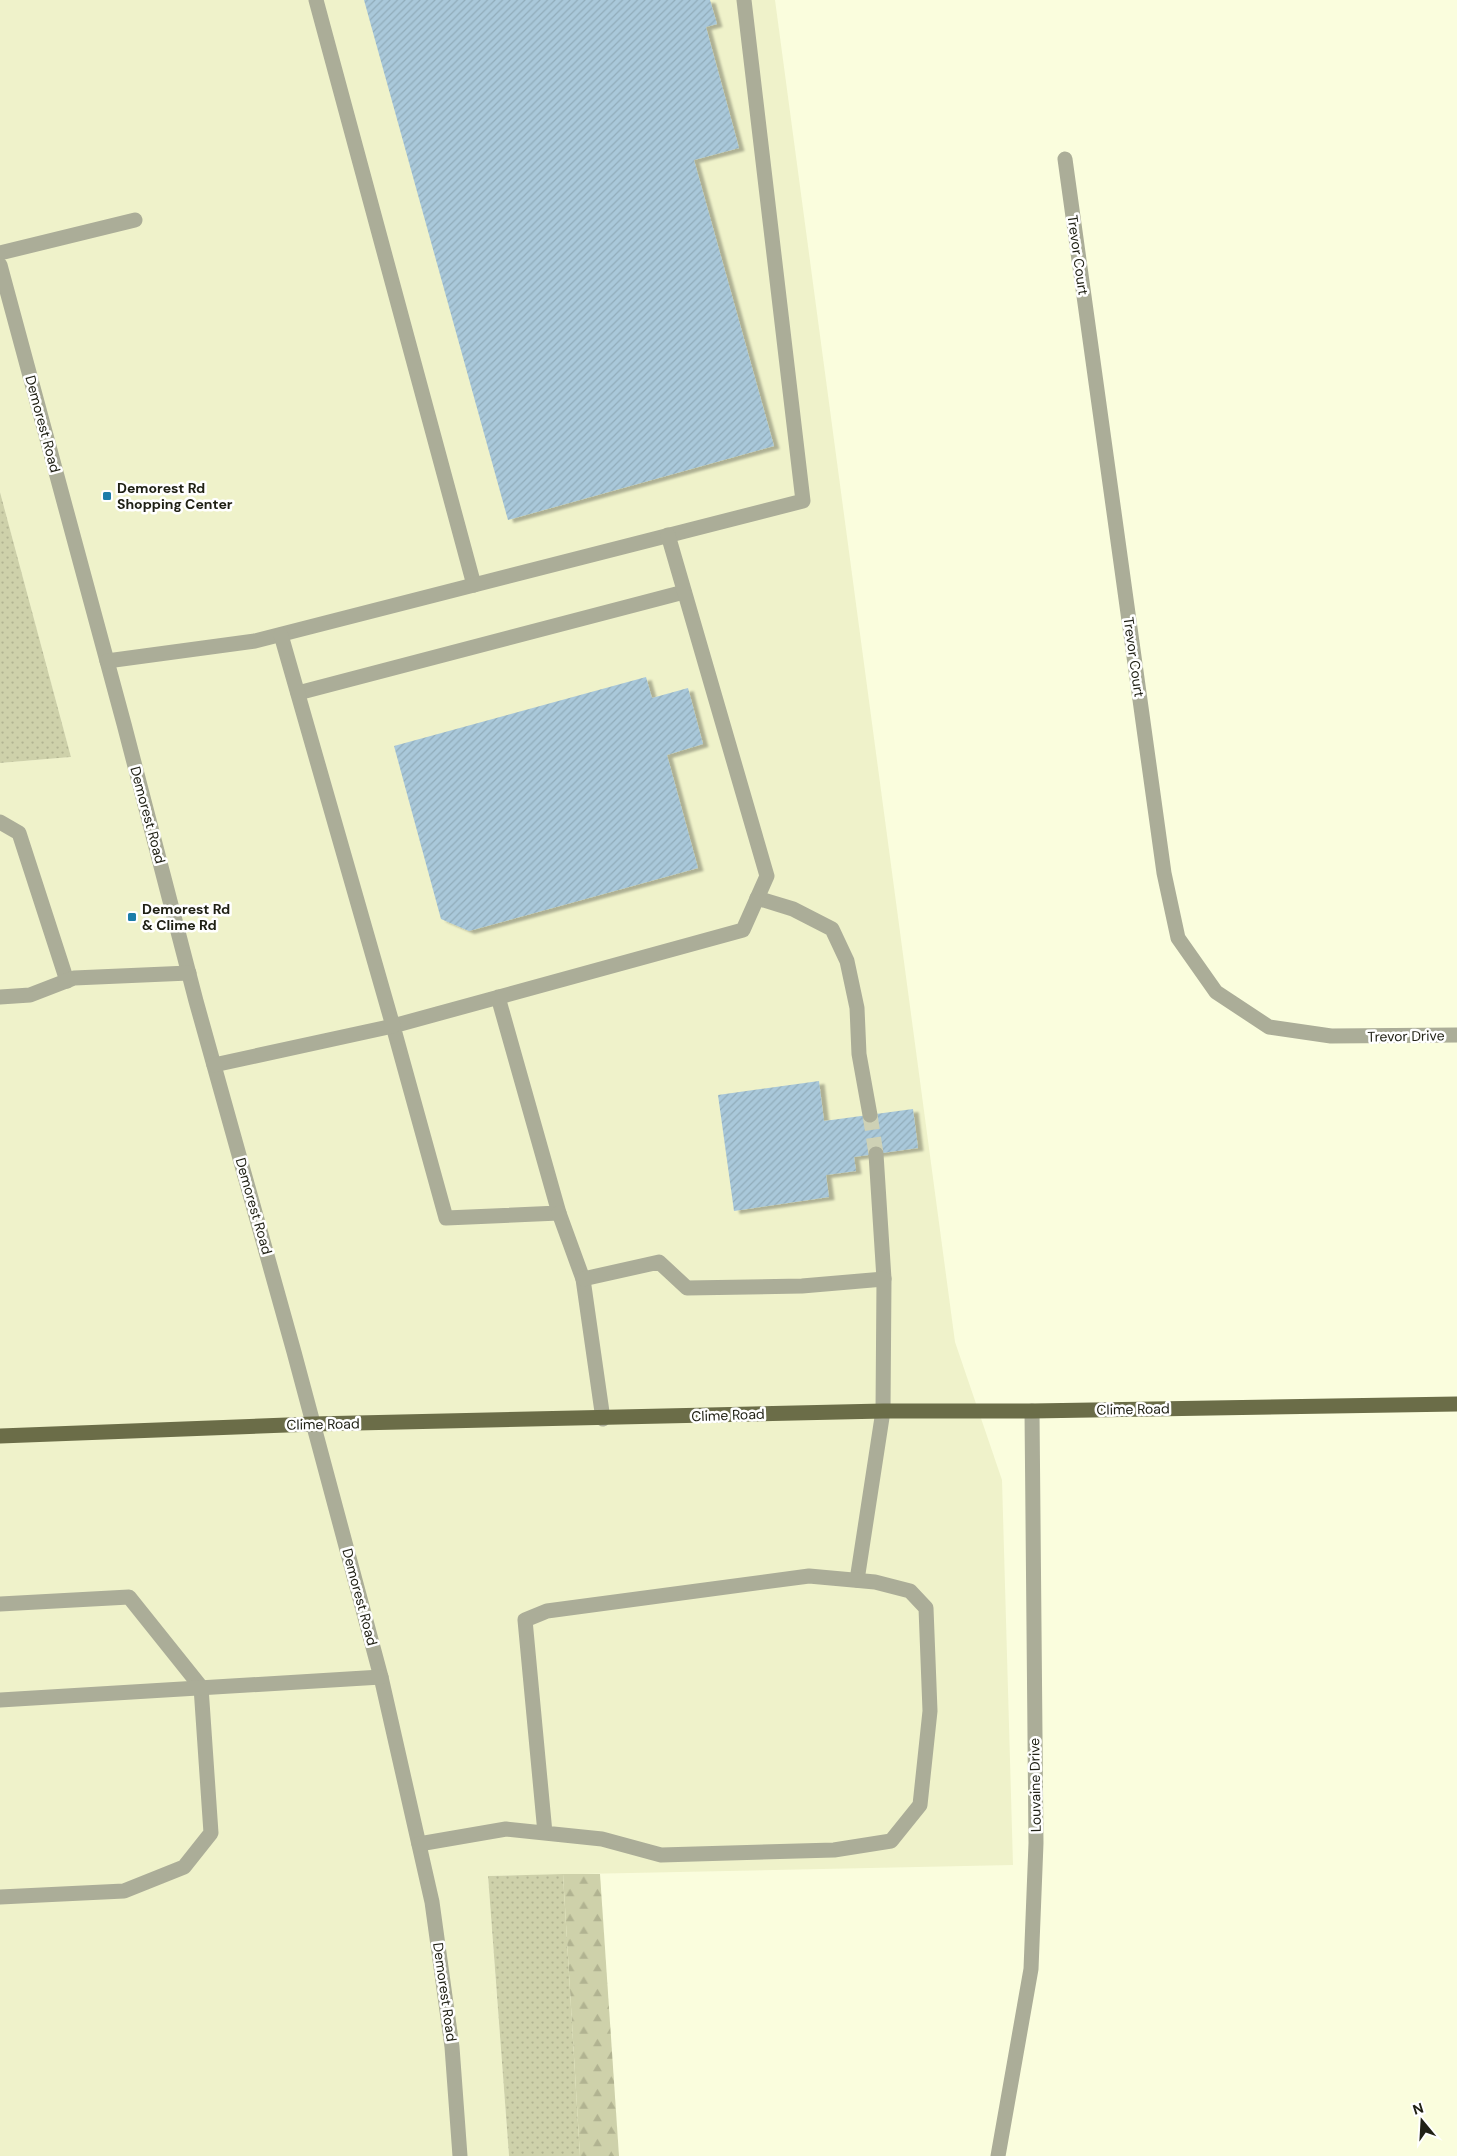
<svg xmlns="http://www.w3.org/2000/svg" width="1457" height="2156" font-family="'DM Sans',sans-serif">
<defs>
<pattern id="grass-dots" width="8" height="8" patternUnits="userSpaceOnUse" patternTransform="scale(1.25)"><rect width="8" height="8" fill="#ced1aa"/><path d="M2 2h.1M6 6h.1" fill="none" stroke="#b1b391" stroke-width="1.8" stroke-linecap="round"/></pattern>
<pattern id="forest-firs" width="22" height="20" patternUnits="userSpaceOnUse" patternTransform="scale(1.25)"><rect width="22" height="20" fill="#ced1aa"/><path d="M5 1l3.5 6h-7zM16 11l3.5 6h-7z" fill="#b1b391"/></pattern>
<pattern id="building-hatch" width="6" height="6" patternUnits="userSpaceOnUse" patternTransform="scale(1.25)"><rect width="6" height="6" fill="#a9c8da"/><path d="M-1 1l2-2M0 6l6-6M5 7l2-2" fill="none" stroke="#91acba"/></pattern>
<filter id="shadow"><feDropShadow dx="5.5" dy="3" stdDeviation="1" flood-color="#0004"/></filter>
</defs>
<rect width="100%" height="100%" fill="#fafddd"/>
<path fill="#eff2ca" d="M0,0H775L955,1342L1002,1480L1013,1865L488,1876L509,2156H0V763L71,757L0,492Z"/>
<g fill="url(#grass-dots)">
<path d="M0,492L71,757L0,763Z"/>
<path d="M563,1874L580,2156H509L488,1876Z"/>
</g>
<path fill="url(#forest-firs)" d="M563,1874H600L619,2156H580Z"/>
<g fill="url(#building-hatch)" filter="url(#shadow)">
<path d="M364,0H710L717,24L706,27L739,148L694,160L774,446L508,520Z"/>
<path d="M646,677L652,698L688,688L703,744L667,755L698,868L469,931L441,919L394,746Z"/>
<path d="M819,1081L824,1121L913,1109L918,1148L854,1157L856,1171L826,1175L829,1197L734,1211L718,1095Z"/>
</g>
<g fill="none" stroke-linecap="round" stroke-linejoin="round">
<path stroke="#ced1b5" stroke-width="15" stroke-dasharray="15 8" stroke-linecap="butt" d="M870,1115L876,1154"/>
<g stroke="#abad98" stroke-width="15">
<path d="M316,0L474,585"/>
<path d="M1065,159L1164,873L1178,938L1216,992L1269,1027L1331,1036L1457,1035"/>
<path d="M0,253L135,220"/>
<path d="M0,265L124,724L196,1001L294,1352L381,1677L432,1902L452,2047L460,2156"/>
<path d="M107,661L255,641L803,501L744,0"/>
<path d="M298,693L684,592"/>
<path d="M0,822L19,833L67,981"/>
<path d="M757,898L793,909L832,929L847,961L857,1008L859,1054L870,1115"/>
<path d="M0,997L30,995L74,978L189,973"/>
<path d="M498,997L559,1213L446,1218L393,1026L743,930L767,876L668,535"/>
<path d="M214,1065L393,1026L281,635"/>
<path d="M876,1154L884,1279"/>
<path d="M559,1213L583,1279L603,1419"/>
<path d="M583,1279L659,1262L687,1288L802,1286L884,1279L883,1411L857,1580"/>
<path d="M0,1604L129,1597L201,1687L211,1833L184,1867L124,1891L0,1897"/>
<path d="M0,1700L381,1677"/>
<path d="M419,1844L506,1829L602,1839L661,1855L834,1850L891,1841L920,1805L930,1711L926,1608L910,1591L875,1582L809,1576L547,1611L525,1620L545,1833"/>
<path d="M998,2156L1031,1969L1036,1843L1032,1411"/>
</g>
<path stroke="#6b6d48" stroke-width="15" d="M0,1436L313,1424L883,1411H1032L1457,1404"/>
</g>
<g fill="#1c7da9" stroke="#fff" stroke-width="2">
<rect x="102" y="491" width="10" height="10" rx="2.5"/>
<rect x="127" y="912" width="10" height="10" rx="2.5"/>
</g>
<g text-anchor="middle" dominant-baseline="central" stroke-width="5" stroke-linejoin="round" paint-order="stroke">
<g font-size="14" fill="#202115" stroke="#fff">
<text transform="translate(1078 255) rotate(82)">Trevor Court</text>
<text transform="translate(43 424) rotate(75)">Demorest Road</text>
<text transform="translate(1134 657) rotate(82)">Trevor Court</text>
<text transform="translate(148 815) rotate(75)">Demorest Road</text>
<text transform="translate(1406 1036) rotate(-1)">Trevor Drive</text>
<text transform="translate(254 1206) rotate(74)">Demorest Road</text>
<text transform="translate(1133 1409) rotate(-1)">Clime Road</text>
<text transform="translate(728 1415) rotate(-2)">Clime Road</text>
<text transform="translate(323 1424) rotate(-1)">Clime Road</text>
<text transform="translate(360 1597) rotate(75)">Demorest Road</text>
<text transform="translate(1035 1785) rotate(-91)">Louvaine Drive</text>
<text transform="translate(445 1992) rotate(82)">Demorest Road</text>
</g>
<g font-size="14" font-weight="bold" fill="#202115" stroke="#fff" text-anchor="start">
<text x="117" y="488">Demorest Rd<tspan x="117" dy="16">Shopping Center</tspan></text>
<text x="142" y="909">Demorest Rd<tspan x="142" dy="16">&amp; Clime Rd</tspan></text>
</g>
</g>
<g transform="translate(1422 2121) rotate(342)" stroke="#ffffff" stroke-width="4" paint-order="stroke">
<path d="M0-4L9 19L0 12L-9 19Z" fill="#202115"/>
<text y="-8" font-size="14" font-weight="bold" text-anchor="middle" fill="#202115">N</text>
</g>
</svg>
